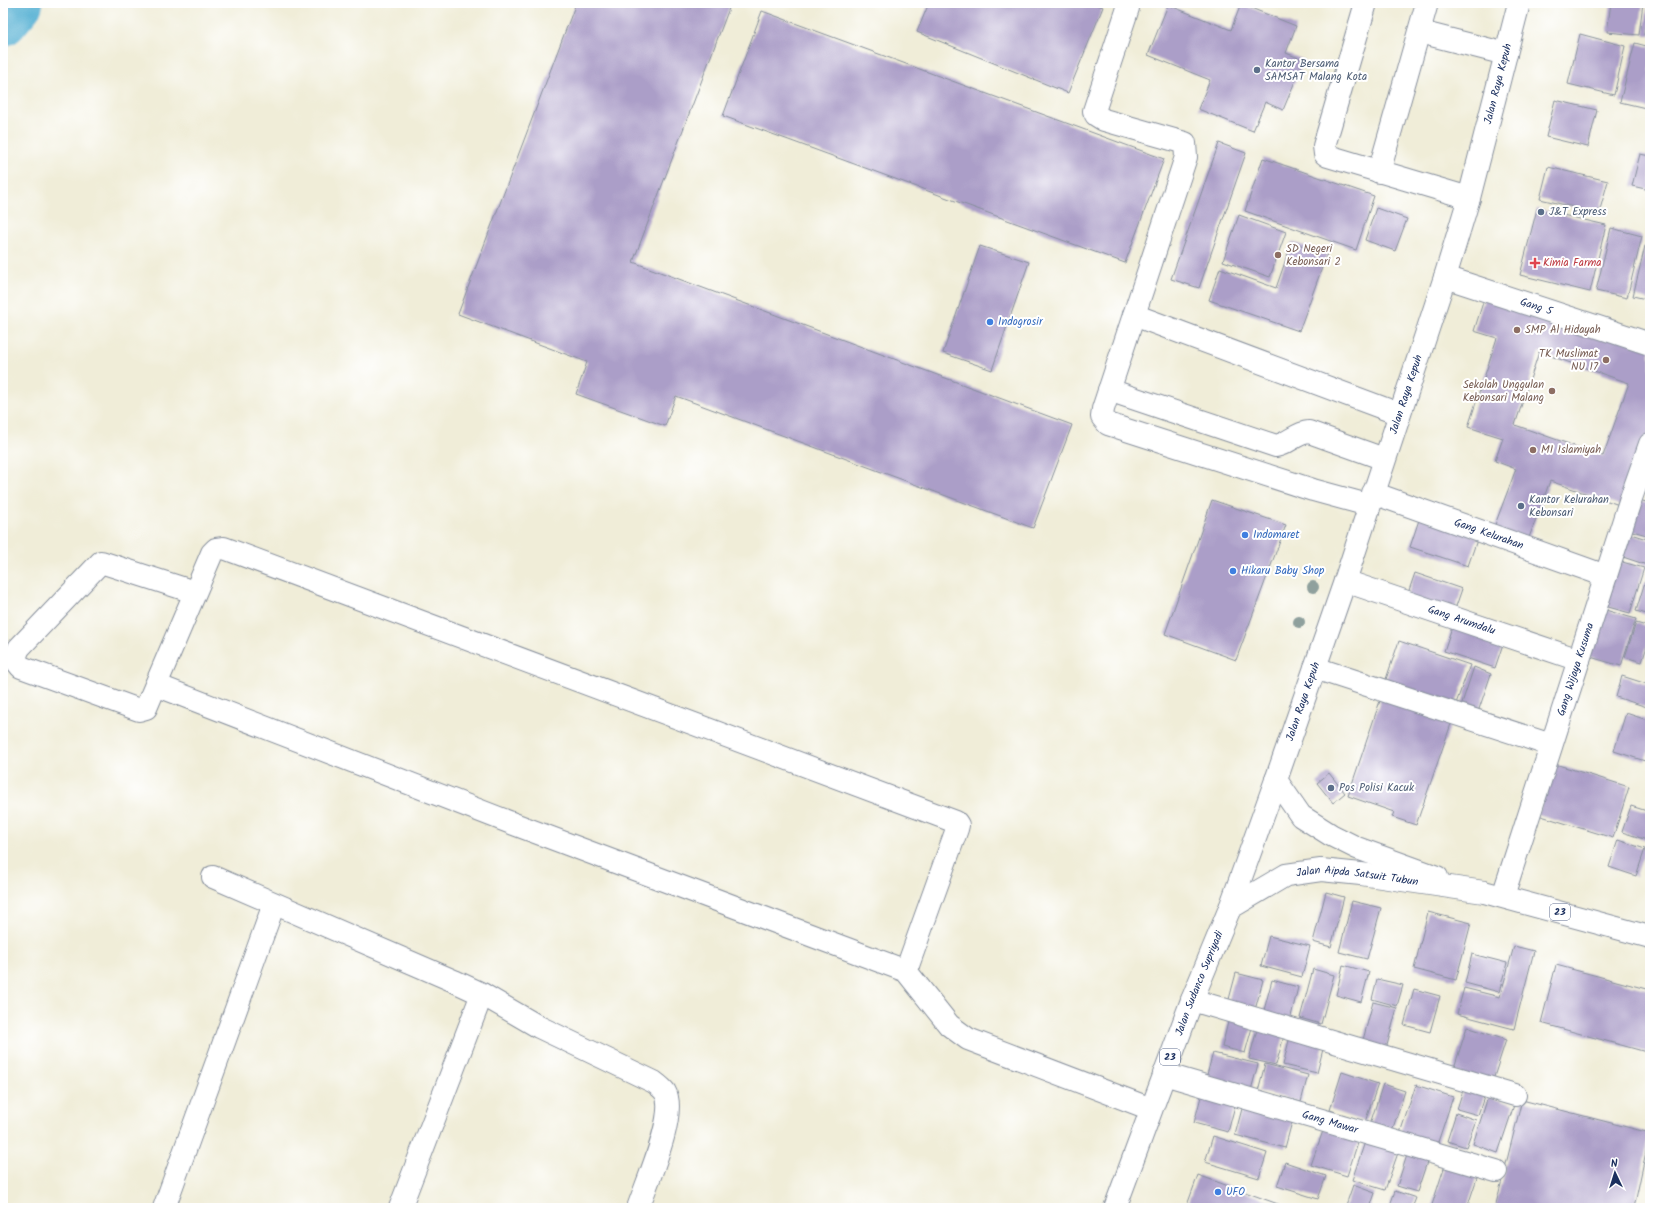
<svg xmlns="http://www.w3.org/2000/svg" width="1653" height="1211" font-family="Kalam,sans-serif">
<rect width="100%" height="100%" fill="#fff"/>
<filter id="ink" filterUnits="userSpaceOnUse"><feTurbulence type="fractalNoise" baseFrequency=".025" numOctaves="2"/><feDisplacementMap in="SourceGraphic" scale="8" xChannelSelector="R" yChannelSelector="G"/><feConvolveMatrix kernelMatrix="1 2 1 2 8 2 1 2 1" color-interpolation-filters="sRGB"/></filter>
<filter id="wash" filterUnits="userSpaceOnUse"><feTurbulence type="fractalNoise" baseFrequency=".012" numOctaves="4" result="noise"/><feDisplacementMap in="SourceGraphic" scale="16" xChannelSelector="R" yChannelSelector="G"/><feGaussianBlur stdDeviation="0.9" result="paint"/><feColorMatrix in="noise" values="0 0 0 0 0 0 0 0 0 0 0 0 0 0 0 0 0 1.4 0 .05"/><feComposite in="paint" operator="in"/></filter>
<g filter="url(#wash)">
<rect width="100%" height="100%" fill="#f0edd8"/>
<g fill="none" stroke-linecap="round" stroke-linejoin="round">
<path stroke="#55b0d3" stroke-width="50" d="M3,21L18,3"/>
</g>
<g id="blocks">
<g fill="#ab9ec8" fill-rule="evenodd">
<path d="M576,3H731L633,262L1072,425L1033,528L676,396L665,426L576,394L587,362L458,314Z"/>
<path d="M929,3H1093L1103,7L1068,93L917,32Z"/>
<path d="M1611,3H1643L1639,35L1607,32Z"/>
<path d="M1648,3H1650V35H1644Z"/>
<path d="M1241,4L1296,26L1286,53L1304,60L1283,110L1265,102L1253,131L1198,109L1210,80L1148,55L1168,5L1231,30Z"/>
<path d="M762,11L1164,159L1125,263L723,116Z"/>
<path d="M1580,34L1625,46L1614,95L1568,84Z"/>
<path d="M1635,43L1650,47V109L1620,102Z"/>
<path d="M1555,100L1597,110L1588,147L1546,137Z"/>
<path d="M1219,143L1246,153L1199,288L1171,279Z"/>
<path d="M1640,154L1650,156V190L1632,186Z"/>
<path d="M1263,158L1374,196L1356,250L1245,211Z"/>
<path d="M1548,167L1608,181L1599,213L1540,199Z"/>
<path d="M1376,208L1407,219L1395,251L1365,240Z"/>
<path d="M1537,209L1606,225L1590,292L1520,275Z"/>
<path d="M1239,215L1286,232L1270,277L1223,261Z"/>
<path d="M1611,228L1642,236L1627,298L1596,291Z"/>
<path d="M1292,242L1327,254L1299,331L1209,300L1220,268L1276,288Z"/>
<path d="M980,246L1029,262L992,370L943,353Z"/>
<path d="M1645,246L1650,247V300L1633,296Z"/>
<path d="M1485,296L1650,349V434L1625,507L1550,481L1527,543L1493,530L1516,469L1495,461L1503,438L1468,427L1497,338L1474,331ZM1539,352L1629,383L1603,456L1515,425Z"/>
<path d="M1212,500L1286,525L1236,660L1165,634Z"/>
<path d="M1639,500L1650,503V536L1629,530Z"/>
<path d="M1420,517L1478,537L1468,566L1410,547Z"/>
<path d="M1624,532L1650,540V566L1617,555Z"/>
<path d="M1615,560L1644,568L1630,613L1601,605Z"/>
<path d="M1415,573L1462,589L1453,615L1406,599Z"/>
<path d="M1645,582L1650,584V615L1636,611Z"/>
<path d="M1602,609L1636,619L1621,666L1587,656Z"/>
<path d="M1636,623L1650,627V637L1642,662L1625,657Z"/>
<path d="M1452,627L1503,644L1495,668L1444,651Z"/>
<path d="M1399,641L1470,665L1454,709L1384,685Z"/>
<path d="M1474,667L1491,674L1477,715L1460,709Z"/>
<path d="M1622,676L1650,685V708L1616,697Z"/>
<path d="M1382,695L1453,718L1416,825L1392,817L1394,812L1348,796Z"/>
<path d="M1626,713L1650,721V745L1645,761L1614,751Z"/>
<path d="M1555,764L1629,787L1613,838L1538,815Z"/>
<path d="M1329,773L1345,793L1333,803L1317,783Z"/>
<path d="M1631,806L1650,812V841L1622,832Z"/>
<path d="M1618,840L1645,849L1636,876L1609,867Z"/>
<path d="M1326,892L1344,897L1331,947L1313,942Z"/>
<path d="M1352,901L1381,908L1367,959L1339,952Z"/>
<path d="M1428,912L1471,923L1456,980L1414,969Z"/>
<path d="M1269,936L1310,946L1302,977L1261,966Z"/>
<path d="M1514,946L1534,951L1514,1029L1457,1014L1464,988L1500,997Z"/>
<path d="M1472,954L1507,963L1499,992L1465,983Z"/>
<path d="M1343,965L1369,972L1361,1002L1336,995Z"/>
<path d="M1556,965L1650,990V1053L1541,1023Z"/>
<path d="M1313,969L1334,975L1321,1024L1300,1018Z"/>
<path d="M1236,973L1263,980L1255,1010L1228,1003Z"/>
<path d="M1377,979L1403,985L1397,1006L1372,999Z"/>
<path d="M1272,980L1298,987L1290,1021L1263,1014Z"/>
<path d="M1414,989L1440,996L1430,1032L1404,1025Z"/>
<path d="M1373,1002L1397,1008L1386,1049L1362,1044Z"/>
<path d="M1229,1018L1253,1024L1245,1053L1222,1047Z"/>
<path d="M1258,1026L1285,1032L1276,1065L1249,1059Z"/>
<path d="M1467,1027L1506,1040L1492,1083L1453,1071Z"/>
<path d="M1291,1032L1325,1041L1317,1073L1283,1065Z"/>
<path d="M1213,1053L1258,1064L1251,1090L1206,1078Z"/>
<path d="M1265,1064L1308,1075L1301,1102L1258,1091Z"/>
<path d="M1342,1072L1378,1084L1365,1122L1330,1110Z"/>
<path d="M1383,1084L1405,1091L1391,1134L1369,1127Z"/>
<path d="M1465,1084L1486,1091L1478,1115L1457,1109Z"/>
<path d="M1416,1085L1453,1097L1435,1151L1398,1139Z"/>
<path d="M1202,1093L1236,1102L1228,1132L1194,1123Z"/>
<path d="M1488,1097L1514,1105L1498,1153L1473,1144Z"/>
<path d="M1522,1100L1650,1133L1634,1208H1495Z"/>
<path d="M1243,1105L1293,1118L1285,1148L1235,1135Z"/>
<path d="M1456,1113L1476,1120L1466,1147L1447,1141Z"/>
<path d="M1324,1128L1359,1139L1347,1176L1311,1165Z"/>
<path d="M1213,1136L1267,1153L1259,1178L1205,1162Z"/>
<path d="M1366,1139L1399,1150L1385,1190L1352,1180Z"/>
<path d="M1409,1149L1429,1156L1417,1192L1397,1186Z"/>
<path d="M1285,1162L1326,1176L1318,1199L1277,1186Z"/>
<path d="M1445,1165L1478,1175L1467,1208H1431Z"/>
<path d="M1198,1175L1289,1208H1186Z"/>
<path d="M1353,1185L1375,1193L1370,1208H1345Z"/>
<path d="M1395,1191L1416,1198L1412,1208H1389Z"/>
</g>
</g>
</g>
<g filter="url(#ink)">
<use href="#blocks" fill-opacity="0" stroke="#868e9b" stroke-width="1"/>
<g fill="none" stroke-linecap="round" stroke-linejoin="round">
<g stroke="#868e9b" stroke-width="24">
<g id="minor">
<path d="M1127,3L1128,8L1094,111L1096,115L1104,120L1185,143L1186,157L1103,409L1102,417L1108,424L1313,490L1368,505"/>
<path d="M1366,3L1324,146L1325,154L1328,156L1469,198"/>
<path d="M1420,32L1506,54"/>
<path d="M1379,172L1427,3"/>
<path id="s1" d="M1445,277L1650,344"/>
<path d="M1134,315L1399,414"/>
<path d="M1109,390L1276,446C1288,444 1296,433 1309,432L1384,459"/>
<path id="s2" d="M1373,493L1606,576"/>
<path id="s3" d="M1345,581L1579,660"/>
<path d="M194,592L101,562L19,648L16,655L17,662L21,667L139,710L146,708L212,553L216,549L224,548L956,822L958,825L957,829L906,971"/>
<path d="M1315,668L1551,745"/>
<path d="M156,685L514,824L906,971L949,1025L968,1039L1151,1109"/>
<path d="M213,877L454,981L482,994L539,1027L654,1082C658,1085 663,1089 665,1092C678,1114 646,1184 638,1208"/>
<path id="s4" d="M1503,896L1630,501L1650,444"/>
<path d="M1192,1000L1515,1095"/>
<path id="s5" d="M1164,1074L1496,1171"/>
<path d="M164,1208L274,904"/>
<path d="M400,1208L482,994"/>
</g>
</g>
<g stroke="#868e9b" stroke-width="24">
<g id="major">
<path id="s6" d="M1276,780L1345,581L1445,277L1469,198L1519,3"/>
</g>
</g>
<g stroke="#868e9b" stroke-width="24">
<g id="highway">
<path d="M1276,780L1301,816L1331,835L1357,848L1437,877"/>
<path id="s7" d="M1230,908L1286,875L1321,870L1361,874L1484,892L1650,937"/>
<path id="s8" d="M1115,1208L1192,1000L1230,908L1276,780"/>
</g>
</g>
<use href="#minor" stroke="#fff" stroke-width="22"/>
<use href="#major" stroke="#fff" stroke-width="22"/>
<use href="#highway" stroke="#fff" stroke-width="22"/>
</g>
<g fill="#8fa09d">
<circle cx="1313" cy="587" r="6"/>
<circle cx="1299" cy="622" r="6"/>
</g>
</g>
<g fill="#5c6f8a" stroke="#fff" stroke-width="1.5">
<circle cx="1257" cy="70" r="4"/>
<circle cx="1541" cy="212" r="4"/>
<circle cx="1521" cy="506" r="4"/>
<circle cx="1331" cy="788" r="4"/>
</g>
<g fill="#8d6e63" stroke="#fff" stroke-width="1.5">
<circle cx="1278" cy="255" r="4"/>
<circle cx="1517" cy="330" r="4"/>
<circle cx="1606" cy="360" r="4"/>
<circle cx="1552" cy="391" r="4"/>
<circle cx="1533" cy="450" r="4"/>
</g>
<path fill="#e0444e" stroke="#fff" stroke-width="1.5" d="M1533 257h4v4h4v4h-4v4h-4v-4h-4v-4h4z"/>
<g fill="#3f7fe0" stroke="#fff" stroke-width="1.5">
<circle cx="990" cy="322" r="4"/>
<circle cx="1245" cy="535" r="4"/>
<circle cx="1233" cy="571" r="4"/>
<circle cx="1218" cy="1192" r="4"/>
</g>
<g text-anchor="middle" dominant-baseline="central" stroke-width="4" stroke-linejoin="round" paint-order="stroke">
<g fill="#fff" stroke="#5f6d8e" stroke-width="1">
<rect x="1550" y="904" width="20" height="16" rx="3"/>
<rect x="1160" y="1049" width="20" height="16" rx="3"/>
</g>
<g font-size="10" font-weight="bold" fill="#1b2f5e">
<text x="1560" y="912">23</text>
<text x="1170" y="1057">23</text>
</g>
<g font-size="11" fill="#4e5e75" stroke="#fff" text-anchor="start">
<text x="1265" y="64">Kantor Bersama<tspan x="1265" dy="13">SAMSAT Malang Kota</tspan></text>
<text x="1549" y="212">J&amp;T Express</text>
<text x="1529" y="500">Kantor Kelurahan<tspan x="1529" dy="13">Kebonsari</tspan></text>
<text x="1339" y="788">Pos Polisi Kacuk</text>
</g>
<g font-size="11" fill="#1b2f5e" stroke="#fff">
<text stroke="none"><textPath href="#s6" startOffset="731">Jalan Raya Kepuh</textPath></text>
<text stroke="none"><textPath href="#s1" startOffset="96">Gang 5</textPath></text>
<text stroke="none"><textPath href="#s6" startOffset="407">Jalan Raya Kepuh</textPath></text>
<text stroke="none"><textPath href="#s2" startOffset="123">Gang Kelurahan</textPath></text>
<text stroke="none"><textPath href="#s3" startOffset="123">Gang Arumdalu</textPath></text>
<text stroke="none"><textPath href="#s4" startOffset="238">Gang Wijaya Kusuma</textPath></text>
<text stroke="none"><textPath href="#s6" startOffset="83">Jalan Raya Kepuh</textPath></text>
<text stroke="none"><textPath href="#s7" startOffset="137">Jalan Aipda Satsuit Tubun</textPath></text>
<text stroke="none"><textPath href="#s8" startOffset="240">Jalan Sudanco Supriyadi</textPath></text>
<text stroke="none"><textPath href="#s5" startOffset="173">Gang Mawar</textPath></text>
</g>
<g font-size="11" fill="#785e54" stroke="#fff" text-anchor="start">
<text x="1286" y="249">SD Negeri<tspan x="1286" dy="13">Kebonsari 2</tspan></text>
<text x="1525" y="330">SMP Al Hidayah</text>
<text x="1598" y="354" text-anchor="end">TK Muslimat<tspan x="1598" dy="13">NU 17</tspan></text>
<text x="1544" y="385" text-anchor="end">Sekolah Unggulan<tspan x="1544" dy="13">Kebonsari Malang</tspan></text>
<text x="1541" y="450">MI Islamiyah</text>
</g>
<g font-size="11" fill="#be3a42" stroke="#fff" text-anchor="start">
<text x="1543" y="263">Kimia Farma</text>
</g>
<g font-size="11" fill="#366cbe" stroke="#fff" text-anchor="start">
<text x="998" y="322">Indogrosir</text>
<text x="1253" y="535">Indomaret</text>
<text x="1241" y="571">Hikaru Baby Shop</text>
<text x="1226" y="1192">UFO</text>
</g>
</g>
<rect width="1653" height="1211" fill="none" stroke="#fff" stroke-width="16"/>
<g transform="translate(1615 1173) rotate(356)" stroke="#ffffff" stroke-width="3" paint-order="stroke">
<path d="M0-3L7 15L0 10L-7 15Z" fill="#1b2f5e"/>
<text y="-6" font-size="11" font-weight="bold" text-anchor="middle" fill="#1b2f5e">N</text>
</g>
</svg>
